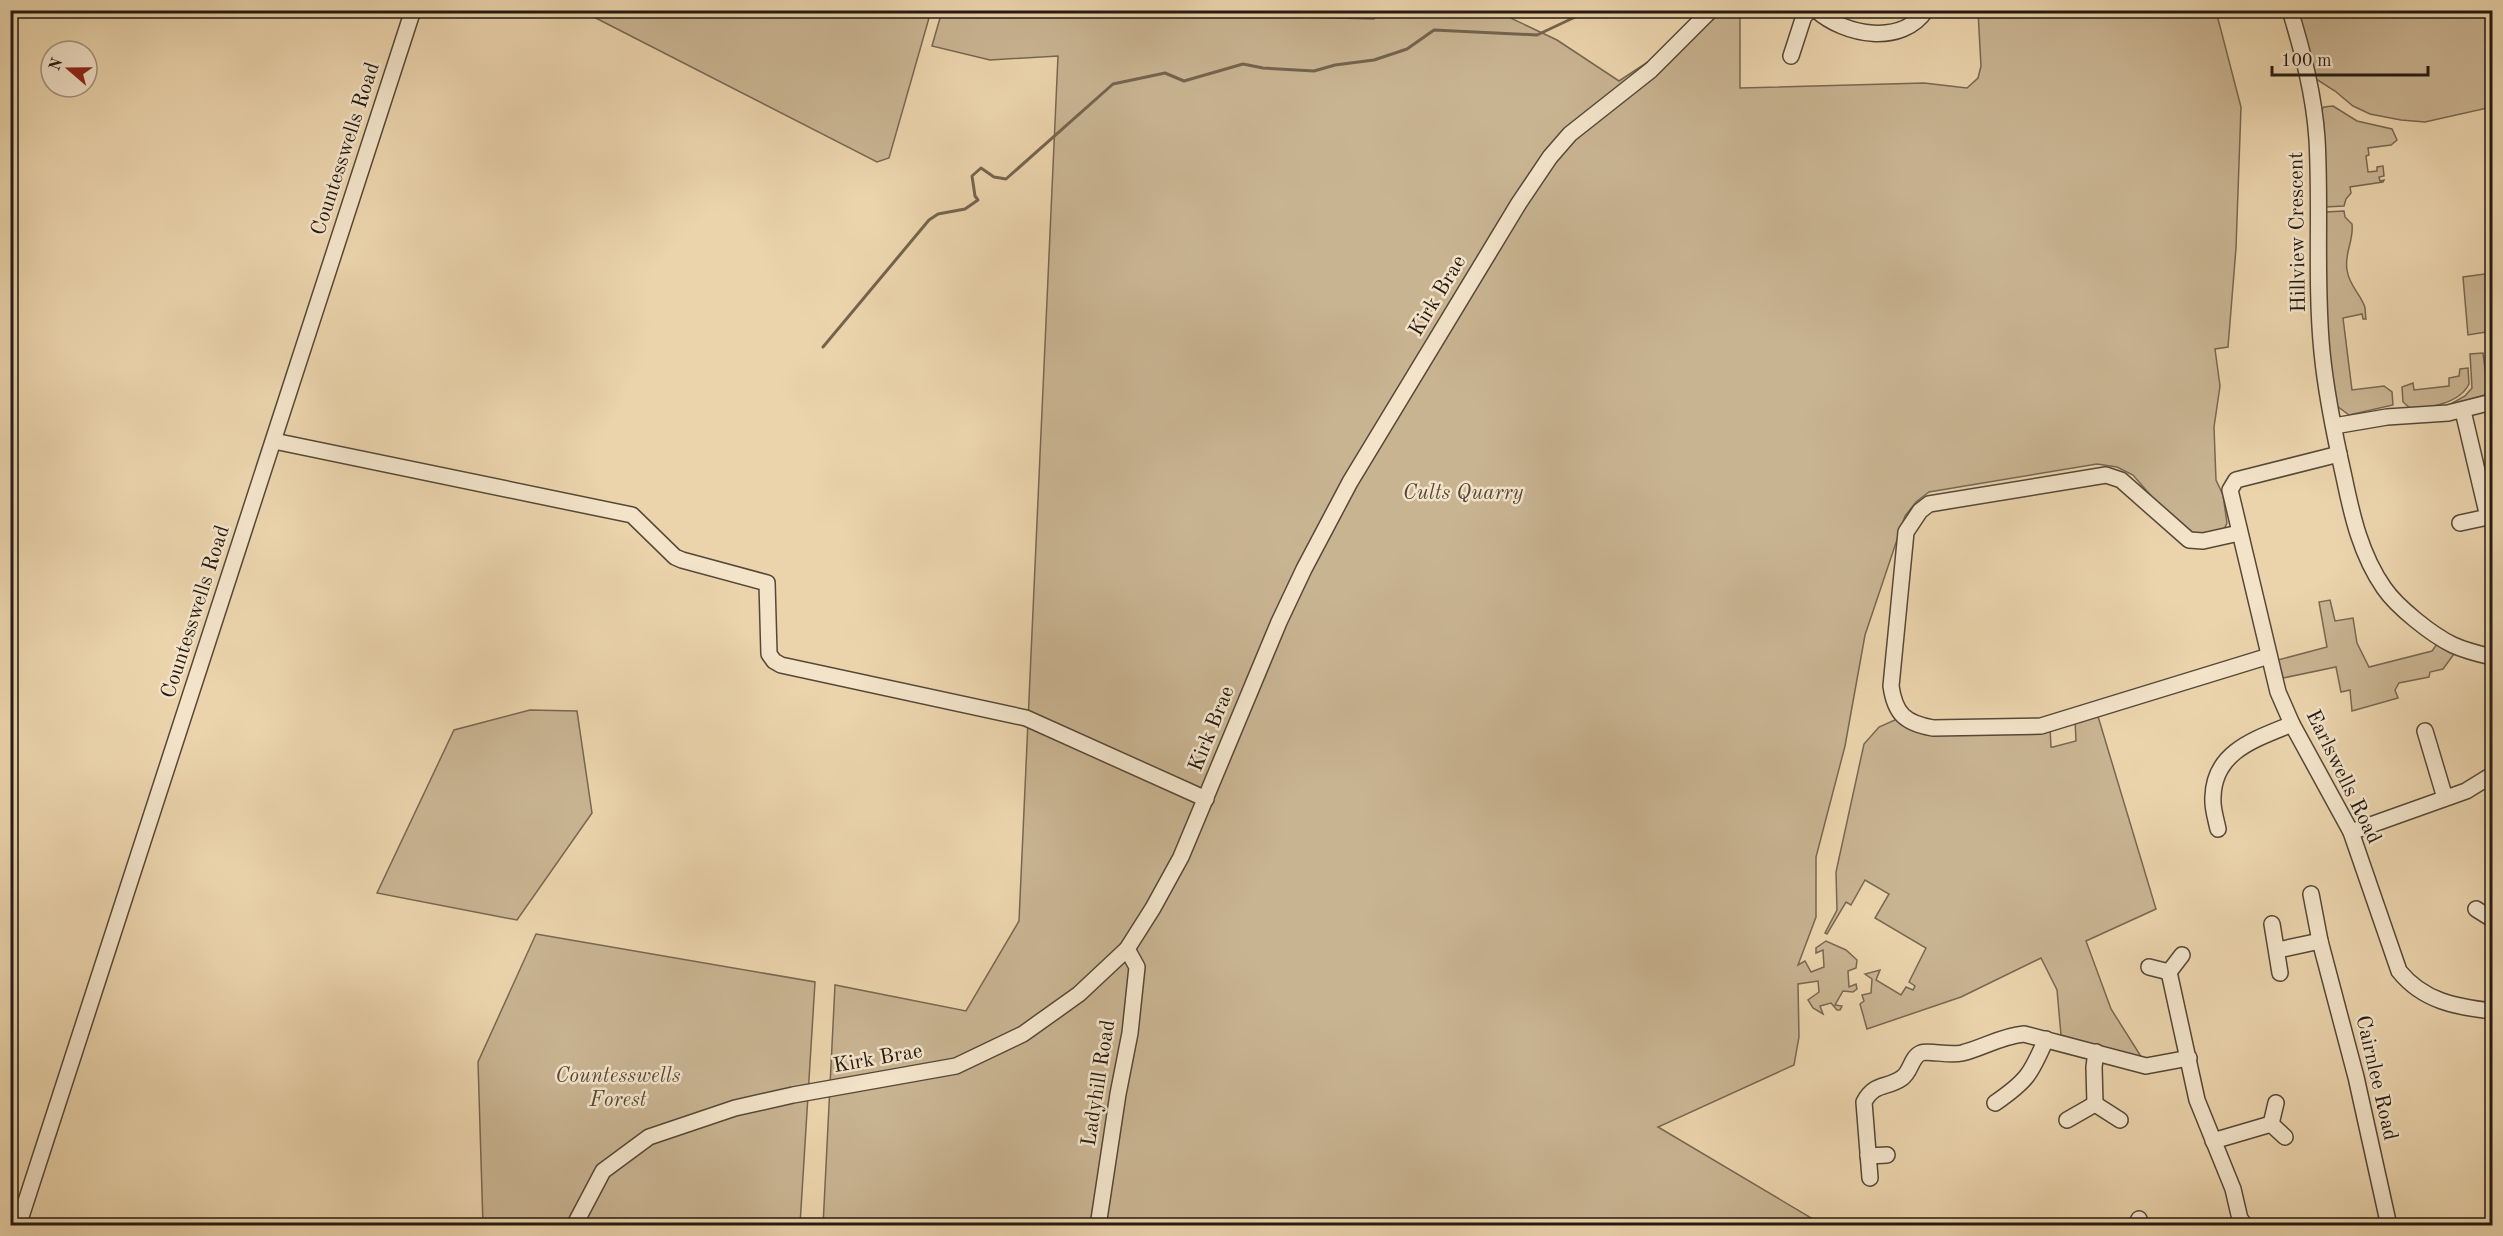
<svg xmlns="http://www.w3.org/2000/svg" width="2503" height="1236" font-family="'Old Standard TT',serif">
<rect width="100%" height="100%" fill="#ebd4ac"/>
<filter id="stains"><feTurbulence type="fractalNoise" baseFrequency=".00333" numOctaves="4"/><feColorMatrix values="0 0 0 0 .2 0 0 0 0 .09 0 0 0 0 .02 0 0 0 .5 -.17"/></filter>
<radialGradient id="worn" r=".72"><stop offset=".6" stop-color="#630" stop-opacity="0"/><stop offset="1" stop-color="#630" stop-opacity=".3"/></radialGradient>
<g fill="#c9b492" stroke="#776752" stroke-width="1.5">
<path d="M1124,10L1127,17L1218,15L1374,19L1378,11H1496L1557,40L1619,81L1725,11H1740V88L1924,83L1967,88L1978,78L1981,66L1978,11H2216L2241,107L2236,248L2228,347L2215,349L2220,386L2214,427L2216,480L2223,495L2227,523L2222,533L2202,537L2179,528L2133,475L2117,467L2097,464L1929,492L1916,502L1905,516L1865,635L1845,746L1816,857V917L1798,965L1805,961L1811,972L1824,967L1823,950L1816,953V948L1826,941L1846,950L1857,960L1856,968L1848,971L1849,987L1856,984L1857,989L1853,992L1843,991L1835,1005L1842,1006L1840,1010H1837L1831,1003L1820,1006L1823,1014L1813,1008L1808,1000L1819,992L1818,981L1798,984L1799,1037L1794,1065L1658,1127L1818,1222L1819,1225L823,1226L835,985L966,1011L1019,921L1058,56L990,60L932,46L942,11Z"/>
<path d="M582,11H931L889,158L877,162Z"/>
<path d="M2296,11H2492V107L2425,122L2401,120L2370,114L2353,106L2335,91L2316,79Z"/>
<path d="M2333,106L2357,121L2392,129L2397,140L2391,145L2368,148L2369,155L2366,156L2368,172L2377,171V167L2383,166L2384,176L2379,177L2380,181L2384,180L2383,182L2350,187L2351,193L2346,199L2344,206L2325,207L2321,110L2324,107Z"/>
<path d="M2344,211L2345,217L2352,224C2354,241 2344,253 2347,270C2349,285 2359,292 2364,305C2366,308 2365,315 2366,319H2363L2362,314L2343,318L2352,390L2384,386L2392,392L2393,405L2349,415L2337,406C2324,341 2326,278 2325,212Z"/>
<path d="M2492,273V331L2468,335L2463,277Z"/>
<path d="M2483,353L2487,385H2492V393L2449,405L2465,396L2472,388L2470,354Z"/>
<path d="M2468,368L2469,384C2459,404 2429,408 2410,408L2403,402L2402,387L2413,383L2414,390L2449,386V378L2459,376L2460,369Z"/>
<path d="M2330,600L2335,621L2353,618L2357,643L2369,667L2432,651L2437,644L2454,654L2443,669L2430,672L2429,677L2399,683L2395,690L2398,698L2352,711L2350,690L2341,692L2336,667L2283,678L2278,660L2327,647L2319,602Z"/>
<path d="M530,710L577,711L592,813L517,920L377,893L454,730Z"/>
<path d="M2097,713L2156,909L2086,941L2111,1009L2142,1058L2061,1035L2057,990L2041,958L1961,997L1867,1029L1860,1004L1864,1001L1862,995L1871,993L1872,979L1865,974L1880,970L1876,980L1901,995L1906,987L1913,990L1915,986L1909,982L1926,948L1875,918L1889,894L1865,880L1851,905L1846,902L1827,934L1825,933L1837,910L1836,872L1864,744L1879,727L1897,719L2050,728L2051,747H2053L2076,741L2075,720Z"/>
<path d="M536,934L815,982L800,1225H483L478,1062Z"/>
</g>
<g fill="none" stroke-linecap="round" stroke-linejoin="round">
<path stroke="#74644e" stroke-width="3" d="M823,347L929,220L938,214L965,209L978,200L975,196L972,176L981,168L994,177L1006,179L1113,84L1165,73L1184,81L1243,64L1263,68L1314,71L1335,65L1374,60L1407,49L1434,30L1537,35L1590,10"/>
<g stroke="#564838" stroke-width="18">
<g id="minor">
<path d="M1816,10C1845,36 1902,46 1926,10"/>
<path d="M2290,10C2303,53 2314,95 2317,139C2321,210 2315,282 2322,352C2326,394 2335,437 2344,477C2352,516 2361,555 2384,588C2397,607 2432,635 2453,645C2466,651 2479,654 2492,657"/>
<path d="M1791,56L1804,16L1811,10"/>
<path d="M2334,426L2387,417L2448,413L2492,402"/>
<path d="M274,441L632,515L675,557L682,560L767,583L769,654L774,661L781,665L1026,718L1206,799"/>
<path d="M2339,454L2236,480L2230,490L2278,692L2292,724L2351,832L2399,971C2423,1001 2456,1007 2492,1011"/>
<path d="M2460,523L2488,517L2463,411"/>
<path d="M2239,533L2203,541L2189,540L2121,480L2106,475L1929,504L1920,511L1906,532L1891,686C1895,714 1905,723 1933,728L2041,726L2269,656"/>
<path d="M2425,731L2445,798"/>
<path d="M2218,829C2216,819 2212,808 2213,797C2214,751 2256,739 2292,724"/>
<path d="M2351,832L2466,791L2492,775"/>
<path d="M2311,894L2320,941L2356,1077L2389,1226"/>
<path d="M2476,909L2492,919"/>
<path d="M2272,924L2280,973"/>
<path d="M2278,950L2320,941"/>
<path d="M2149,967L2169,972L2182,955"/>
<path d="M2169,972L2197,1100L2233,1189L2240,1219L2246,1226"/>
<path d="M1995,1103C2027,1081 2031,1074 2046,1039"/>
<path d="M2276,1103L2271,1124L2285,1137"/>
<path d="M2095,1104L2094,1067L2096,1052"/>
<path d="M2067,1120L2095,1104L2120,1120"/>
<path d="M2213,1141L2271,1124"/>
<path d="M1868,1156L1887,1155"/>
<path d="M1870,1178L1864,1102C1875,1082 1886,1089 1902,1078C1911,1072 1911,1057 1921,1053C1929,1050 1948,1056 1962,1053C1983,1048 2001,1036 2024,1034L2146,1066L2189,1058"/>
<path d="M18,1226L413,10"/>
<path d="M574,1226L603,1171L649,1137L735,1108L793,1095L956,1066L1023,1034L1079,994L1127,949L1153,908L1181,857L1279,622L1304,569L1350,482L1519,203L1550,157L1570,134L1651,70L1711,10"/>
<path d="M1098,1226L1118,1094L1130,1033L1137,967L1127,949"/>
<path d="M2136,1226L2139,1219"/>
</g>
</g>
<use href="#minor" stroke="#f2e3c9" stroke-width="15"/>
</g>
<g text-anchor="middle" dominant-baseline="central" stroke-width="5" stroke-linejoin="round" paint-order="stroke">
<g font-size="21" fill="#251a11" stroke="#f2e3c9">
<text transform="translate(346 149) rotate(-72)">Countesswells Road</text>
<text transform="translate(2298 232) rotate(-91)">Hillview Crescent</text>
<text transform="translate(1438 296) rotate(-59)">Kirk Brae</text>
<text transform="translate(196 612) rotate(-72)">Countesswells Road</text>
<text transform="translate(1212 729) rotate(-68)">Kirk Brae</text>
<text transform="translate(2343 777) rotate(64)">Earlswells Road</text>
<text transform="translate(878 1059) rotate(-10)">Kirk Brae</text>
<text transform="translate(2376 1078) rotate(77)">Cairnlee Road</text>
<text transform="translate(1099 1083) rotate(-81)">Ladyhill Road</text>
</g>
<g font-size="21" font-style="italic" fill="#564838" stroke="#f2e3c9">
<text x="1463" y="493">Cults Quarry</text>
<text x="618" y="1076">Countesswells<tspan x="618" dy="24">Forest</tspan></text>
</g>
</g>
<rect width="2503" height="1236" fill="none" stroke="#ebd4ac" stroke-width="36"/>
<rect x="12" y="12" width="2479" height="1212" fill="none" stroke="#251a11" stroke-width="3"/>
<rect x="18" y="18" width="2467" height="1200" fill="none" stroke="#251a11" stroke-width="1.5"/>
<g transform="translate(69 69) rotate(290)"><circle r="28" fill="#f2e3c9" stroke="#a0937f" stroke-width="1.5"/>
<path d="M0-4.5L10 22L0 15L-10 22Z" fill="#8f2418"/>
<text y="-9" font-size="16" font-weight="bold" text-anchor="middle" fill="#251a11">N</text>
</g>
<path d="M2272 66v9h156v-9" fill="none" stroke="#251a11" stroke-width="3"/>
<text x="2281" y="66" font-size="18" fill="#251a11" stroke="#f2e3c9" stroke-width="4.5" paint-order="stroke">100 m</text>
<rect width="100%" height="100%" filter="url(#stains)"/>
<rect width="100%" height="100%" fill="url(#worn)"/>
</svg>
